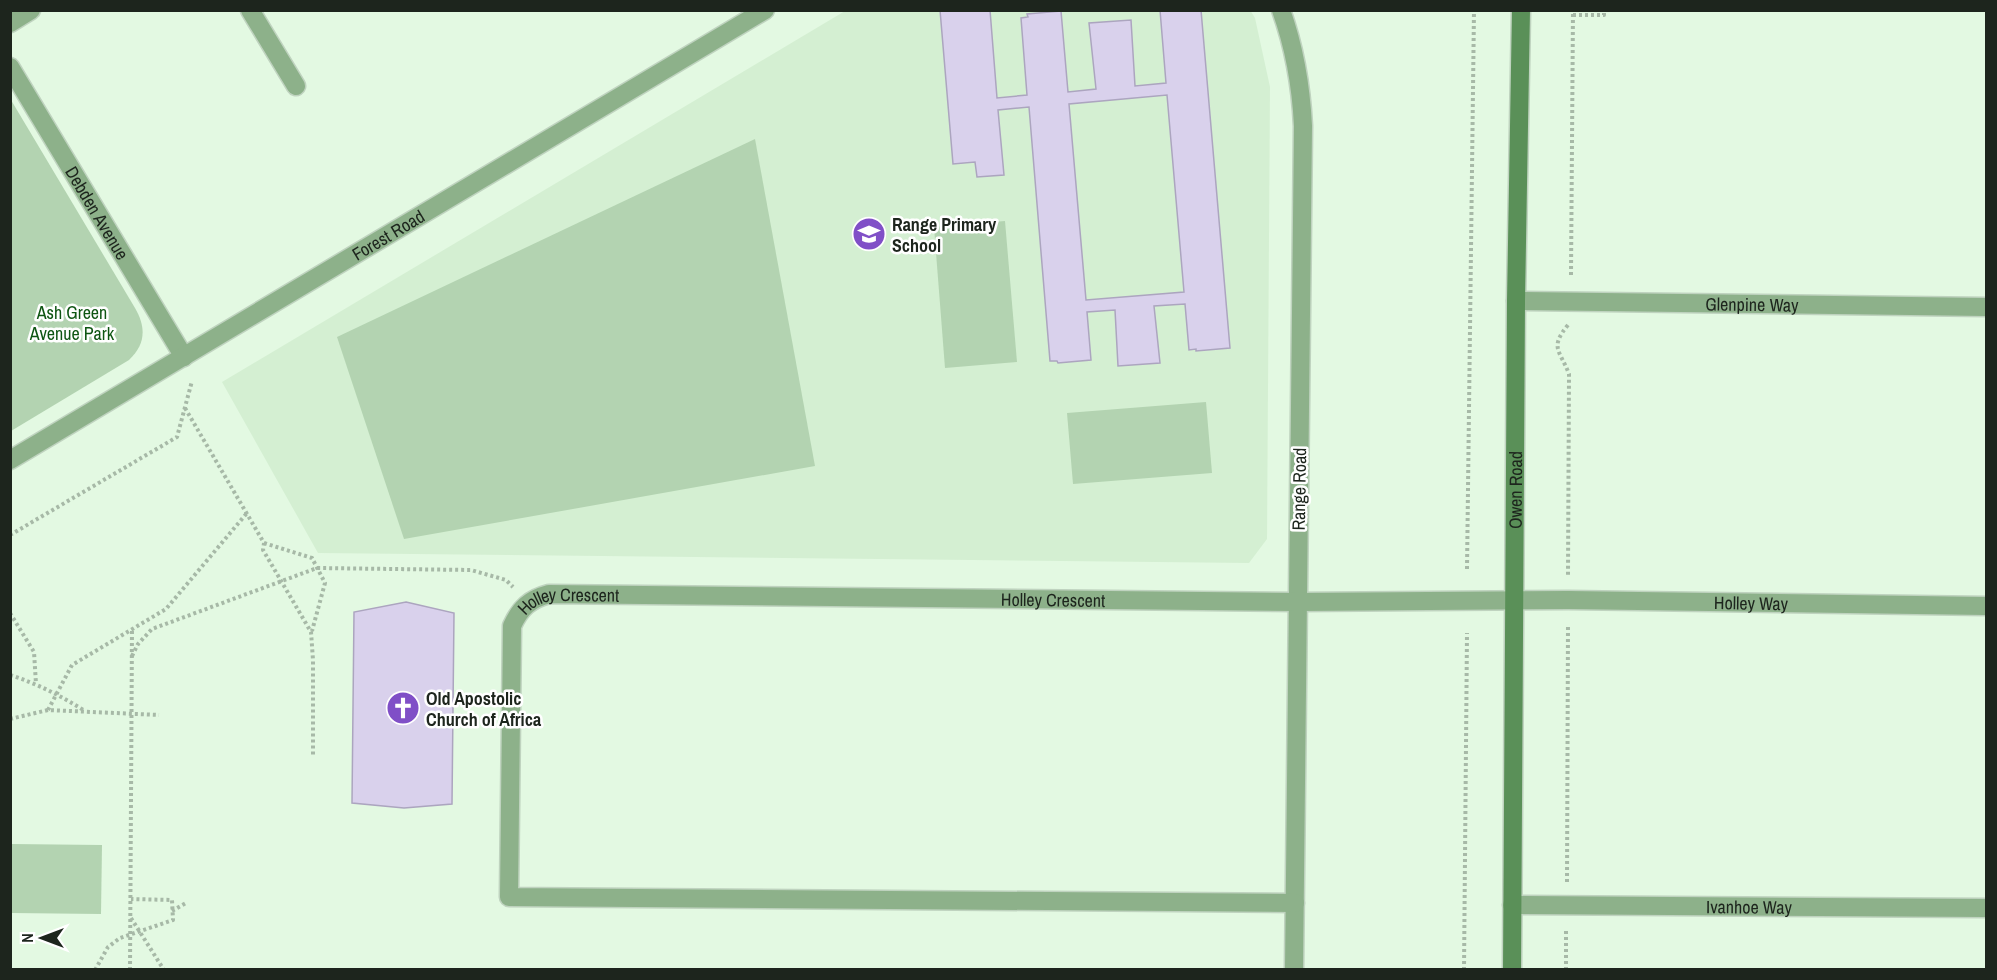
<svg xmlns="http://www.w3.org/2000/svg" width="1997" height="980" font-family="'Archivo Narrow',sans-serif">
<rect width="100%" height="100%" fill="#e3f9e2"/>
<path fill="#d4efd2" d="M1250,10L1255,18L1270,87L1267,539L1249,563L318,553L222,382L845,11Z"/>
<g fill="#b3d3b1">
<path d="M11,100L135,308C146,327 146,344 129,360L11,431Z"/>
<path d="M755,139L815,466L404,539L337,337Z"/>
<path d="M1005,221L1017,362L945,368L934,227Z"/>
<path d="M1206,402L1212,473L1073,484L1067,413Z"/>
<path d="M11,844L102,845L101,914L11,913Z"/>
</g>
<g fill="#d9d1ec" stroke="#aca5bf" stroke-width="1.5" fill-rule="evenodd">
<path d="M940,10H990L997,98L1027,95L1021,18L1028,17L1027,14L1061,11L1068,92L1096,89L1089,23L1131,20L1135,86L1166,83L1160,10H1201L1230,348L1196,351V349L1189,350L1185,304L1154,306L1160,363L1118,366L1115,310L1087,312L1091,360L1058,363L1057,361H1050L1029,107L998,110L1004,175L977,177L975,162L953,164ZM1167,95L1184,292L1086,300L1069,104Z"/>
<path d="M406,602L454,613L452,804L404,808L352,803L354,612Z"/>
</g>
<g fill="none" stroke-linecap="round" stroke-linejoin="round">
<g stroke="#bfd3bf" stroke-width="21">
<g id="street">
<path d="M250,10L296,86"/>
<path d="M1281,10C1295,49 1301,85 1303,126L1294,970"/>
<path d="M10,23L31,10"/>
<path id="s1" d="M10,67L184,357"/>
<path id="s2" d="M1516,301L1986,307"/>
<path id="s3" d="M10,460L765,10"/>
<path id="s4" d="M1295,903L509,897L512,626C520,608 530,599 549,594L1298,602L1568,600L1986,606"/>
<path id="s5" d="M1512,905L1986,908"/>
</g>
</g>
<g stroke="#bfd3bf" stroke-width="21">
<g id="secondary">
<path id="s6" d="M1512,970L1516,301L1521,10"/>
</g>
</g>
<g stroke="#a7b9a7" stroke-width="4" stroke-dasharray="3 3" stroke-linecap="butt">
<path d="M1573,15H1604V10"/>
<path d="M1571,275L1573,10"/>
<path d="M1568,325C1549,348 1560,350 1569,374L1568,575"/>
<path d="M185,408L264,543L263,550L311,632L313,660V755"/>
<path d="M10,535L177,437L192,381"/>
<path d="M264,543L312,558L325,583L312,631"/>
<path d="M1467,569L1474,10"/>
<path d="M10,613L34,652L36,684"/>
<path d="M132,656L138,644L152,629L317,568L471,570L506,580L513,587"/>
<path d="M10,675C38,684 61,696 85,711"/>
<path d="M48,710L72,665L166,609L247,513"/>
<path d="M10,719L48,710L159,715"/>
<path d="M1567,882L1568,624"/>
<path d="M172,911L186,903"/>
<path d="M131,918L164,970"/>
<path d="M95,970L108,947L120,938L173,920L172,900L131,899"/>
<path d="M130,970L132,628"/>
<path d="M1464,970L1467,633"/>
<path d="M1566,970V928"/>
</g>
<use href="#street" stroke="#8db18a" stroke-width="18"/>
<use href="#secondary" stroke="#5a9058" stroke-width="18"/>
</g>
<defs>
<g id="school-disc" transform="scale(1.725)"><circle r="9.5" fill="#804fc7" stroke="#fff"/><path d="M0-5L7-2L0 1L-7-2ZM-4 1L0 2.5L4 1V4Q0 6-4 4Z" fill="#fff"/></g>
<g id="church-disc" transform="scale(1.725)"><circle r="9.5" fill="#804fc7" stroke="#fff"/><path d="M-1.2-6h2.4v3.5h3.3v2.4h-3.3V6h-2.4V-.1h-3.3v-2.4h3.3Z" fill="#fff"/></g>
</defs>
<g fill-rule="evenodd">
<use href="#school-disc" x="869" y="234"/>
<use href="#church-disc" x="403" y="708"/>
</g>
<g text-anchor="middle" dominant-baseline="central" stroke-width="5" stroke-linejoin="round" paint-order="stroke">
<g font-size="18" fill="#1d251d" stroke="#fff">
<text stroke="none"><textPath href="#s1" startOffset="170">Debden Avenue</textPath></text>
<text stroke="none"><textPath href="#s3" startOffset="440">Forest Road</textPath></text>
<text stroke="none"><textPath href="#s2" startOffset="236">Glenpine Way</textPath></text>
<text transform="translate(1299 489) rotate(-89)">Range Road</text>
<text stroke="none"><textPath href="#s6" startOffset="480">Owen Road</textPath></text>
<text stroke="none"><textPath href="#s4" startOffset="1612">Holley Crescent</textPath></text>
<text stroke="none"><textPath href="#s4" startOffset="2310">Holley Way</textPath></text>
<text stroke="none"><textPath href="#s4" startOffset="1126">Holley Crescent</textPath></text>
<text stroke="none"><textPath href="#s5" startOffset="237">Ivanhoe Way</textPath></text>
</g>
<g font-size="18" font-weight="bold" fill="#1d251d" stroke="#fff" text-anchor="start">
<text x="892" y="224">Range Primary<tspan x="892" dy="21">School</tspan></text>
<text x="426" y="698">Old Apostolic<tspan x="426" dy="21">Church of Africa</tspan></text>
</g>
<g font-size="18" fill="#0e5512" stroke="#fff">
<text x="72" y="312">Ash Green<tspan x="72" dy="21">Avenue Park</tspan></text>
</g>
</g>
<rect width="1997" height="980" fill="none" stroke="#1d251d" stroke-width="24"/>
<g transform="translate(42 938) rotate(270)" stroke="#ffffff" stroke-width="4.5" paint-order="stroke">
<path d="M0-4.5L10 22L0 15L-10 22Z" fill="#1d251d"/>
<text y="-9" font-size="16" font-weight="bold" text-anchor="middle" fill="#1d251d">N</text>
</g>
</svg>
